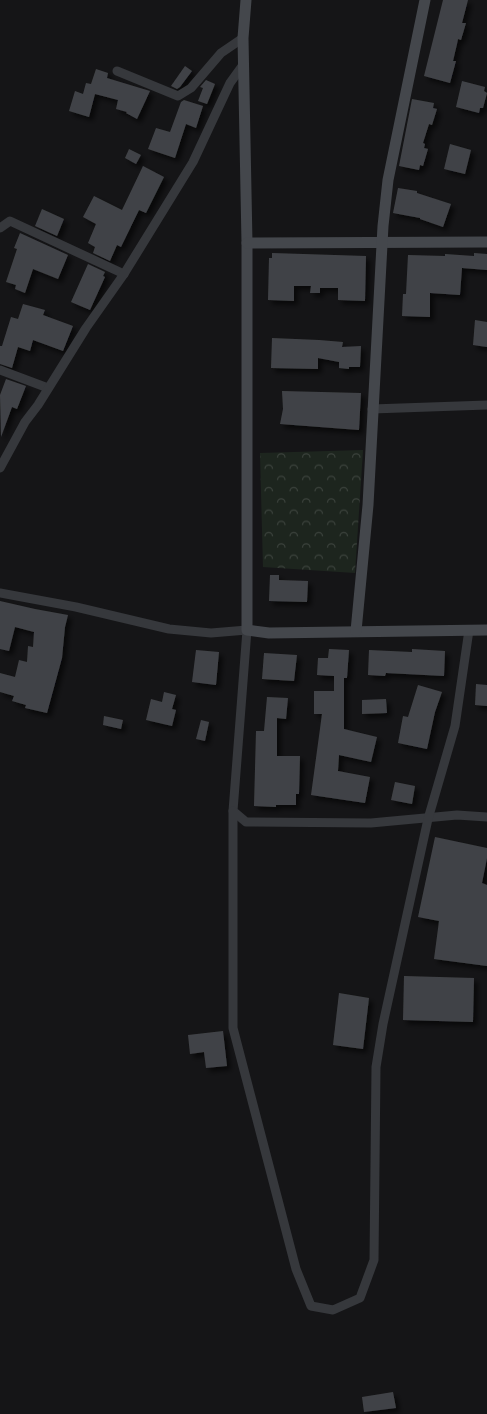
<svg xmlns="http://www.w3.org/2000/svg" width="487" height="1414" font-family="Quicksand,sans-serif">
<defs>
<pattern id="park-crowns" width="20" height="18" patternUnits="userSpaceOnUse" patternTransform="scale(1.25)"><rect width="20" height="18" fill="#1d251e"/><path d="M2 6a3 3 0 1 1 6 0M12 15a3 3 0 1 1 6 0" fill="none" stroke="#3b423c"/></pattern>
<filter id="shadow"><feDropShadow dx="4" dy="4" stdDeviation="2.5" flood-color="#0009"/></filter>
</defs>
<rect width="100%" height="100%" fill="#151517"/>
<path fill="url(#park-crowns)" d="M363,450L355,573L263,567L260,453Z"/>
<g fill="#414347" filter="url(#shadow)">
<path d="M443,0H468L462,23H466L461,40L458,39L457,44L453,61H456L450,83L424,76Z"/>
<path d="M185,66L192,71L180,87L177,89L171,86Z"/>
<path d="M96,69L108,73L107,78L150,91L137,119L126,113L127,112L116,109L118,100L95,94L89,117L69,111L75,91L83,94L86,83L91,84Z"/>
<path d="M206,80L215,84L207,104L198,101L203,88L200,87Z"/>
<path d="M462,81L485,87L484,91L487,93L483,108H480L479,113L456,107Z"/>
<path d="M412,99L434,103L433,108L437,109L432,125L429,124L423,143L425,144L424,148L428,149L423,166L420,165L419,170L399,166Z"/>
<path d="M184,100L203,106L196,128L186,124L175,158L148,149L156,128L170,132L181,102Z"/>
<path d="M450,144L471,150L465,174L444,169Z"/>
<path d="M129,149L141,155L136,164L125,158Z"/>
<path d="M143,166L164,177L146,213L139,210L121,247L117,245L110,261L93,253L95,247L88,243L96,224L83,217L94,196L122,210Z"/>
<path d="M398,188L417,191V193L451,204L443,227L420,219V218L393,213Z"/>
<path d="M42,209L64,219L57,236L35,226Z"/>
<path d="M20,233L68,255L58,279L33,269L25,293L15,289L16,285L6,282L17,249L14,248Z"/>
<path d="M272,253L366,256L365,301L338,300V288H320V293H310L311,286H294V301L268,300L269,258H272Z"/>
<path d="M474,253L487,254V270L462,268L460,295L430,293V317L402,316L403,294H406L408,255L445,256V254L474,256Z"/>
<path d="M88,264L105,272L103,276L105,277L90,310L71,302Z"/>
<path d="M23,304L45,310L43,315L73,326L63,351L33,340L30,351L18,347L12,368L0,364V346H2L11,317L18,319Z"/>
<path d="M475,320L487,322V347L473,345Z"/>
<path d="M272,338L319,340L343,342L342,347L361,346L360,367H349V369L339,368V362L318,358V369L271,368Z"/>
<path d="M6,379L26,386L17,409L12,407L1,437L0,395Z"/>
<path d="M282,391L361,393L359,430L280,424L283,409Z"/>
<path d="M270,575H279V580L308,581L307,602L269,601Z"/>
<path d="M0,601L35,609L68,615L65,627L62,658L47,713L25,708L26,705L12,701L14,696L0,692V673L15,677L19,660L27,662L28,646L33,647L34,632L15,627L9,651L0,649Z"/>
<path d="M329,649L349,650L347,678H344V729L377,737L371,762L339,755L338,771L370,777L365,803L311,795L322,714H314V691H334V676L317,675L318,658H328Z"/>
<path d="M412,649L445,651L444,676L386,673L385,676L368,675L369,650L412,652Z"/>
<path d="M196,650L219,652L216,685L192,682Z"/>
<path d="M264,653L297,655L294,681L262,679Z"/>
<path d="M476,684L487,685V706L475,705Z"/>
<path d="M418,685L442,692L435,712L427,749L398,743L403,716L408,717Z"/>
<path d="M164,692L176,695L172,709L176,710L172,726L146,720L151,699L162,702Z"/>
<path d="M267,697L288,698L286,719L277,718V756H300L299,794H296V805H276V807L254,806L256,731H264Z"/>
<path d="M386,699L387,713L362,714V700Z"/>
<path d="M104,716L123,720L121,729L103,725Z"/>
<path d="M201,720L209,722L205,741L196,739Z"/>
<path d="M395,782L415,786L412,804L391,800Z"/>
<path d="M435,837L487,848V858L482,883L487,885V966L434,959L439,921L418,917Z"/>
<path d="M404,976L474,978L473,1022L403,1020Z"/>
<path d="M339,993L369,998L363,1049L333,1045Z"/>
<path d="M223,1031L227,1066L206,1068L204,1052L190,1054L188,1035Z"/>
<path d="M393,1392L396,1408L364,1412L362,1397Z"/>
</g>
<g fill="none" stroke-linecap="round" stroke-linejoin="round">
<g stroke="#36383c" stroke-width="9">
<path d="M117,71L178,96L191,88L221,53L243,38"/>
<path d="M0,228L10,221L124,274"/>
<path d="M0,370L48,388"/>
<path d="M372,409L487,405"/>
<path d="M0,468L25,422L38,405L86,328L124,274L193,162L230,83L243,65"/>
<path d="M0,593L76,607L169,629L211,633L247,630L233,811L246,822L371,823L457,815L487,817"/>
<path d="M233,811V1028L296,1269L311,1306L333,1310L360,1298L374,1260L376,1067L383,1024L428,819L455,726L469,630"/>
</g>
<g stroke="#44474c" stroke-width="11">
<path d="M246,0L243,38L247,243V630L269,633L487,630"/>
<path d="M247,243L487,242"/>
<path d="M356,631L368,505L383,226L388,180L425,0"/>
</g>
</g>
</svg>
